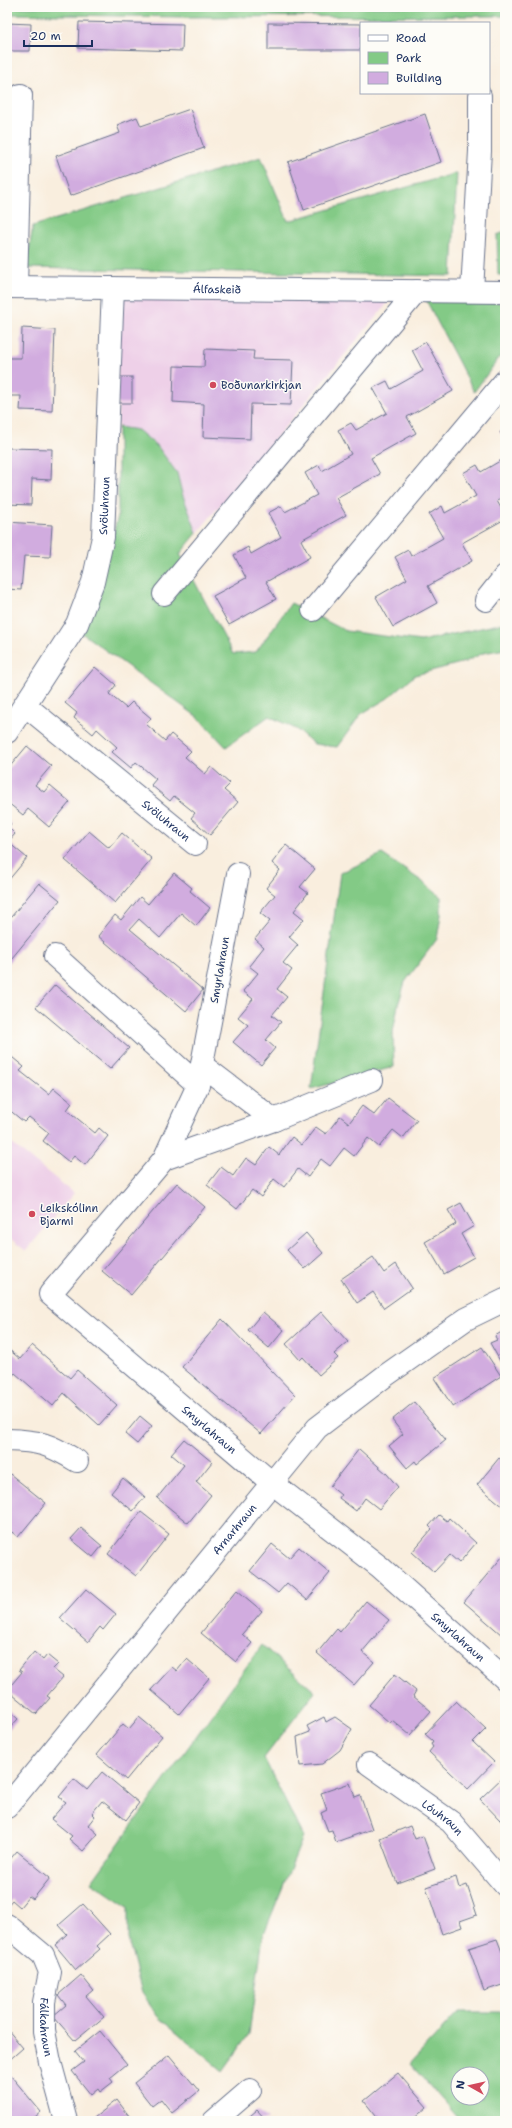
<svg xmlns="http://www.w3.org/2000/svg" width="512" height="2128" font-family="'Shantell Sans',sans-serif">
<rect width="100%" height="100%" fill="#fdfcf7"/>
<filter id="ink" filterUnits="userSpaceOnUse"><feTurbulence type="fractalNoise" baseFrequency=".025" numOctaves="2"/><feDisplacementMap in="SourceGraphic" scale="8" xChannelSelector="R" yChannelSelector="G"/><feConvolveMatrix kernelMatrix="1 2 1 2 8 2 1 2 1" color-interpolation-filters="sRGB"/></filter>
<filter id="wash" filterUnits="userSpaceOnUse"><feTurbulence type="fractalNoise" baseFrequency=".012" numOctaves="4" result="noise"/><feDisplacementMap in="SourceGraphic" scale="16" xChannelSelector="R" yChannelSelector="G"/><feGaussianBlur stdDeviation="0.9" result="paint"/><feColorMatrix in="noise" values="0 0 0 0 0 0 0 0 0 0 0 0 0 0 0 0 0 1.4 0 .05"/><feComposite in="paint" operator="in"/></filter>
<g filter="url(#wash)">
<rect width="100%" height="100%" fill="#f9eede"/>
<g fill="#eed0e8">
<path d="M118,298L390,300L197,533L182,493L177,473L158,447L138,430L118,427Z"/>
<path d="M7,1140L74,1193L26,1251L7,1236Z"/>
</g>
<g fill="#83ca86" stroke="#4f7c72" fill-rule="evenodd">
<path d="M7,7H505V16L180,17L7,14Z"/>
<path d="M261,157L288,221L457,173L452,276L26,268L33,226Z"/>
<path d="M505,232V275H498L497,235Z"/>
<path d="M425,298L505,303V350L474,392Z"/>
<path d="M118,427L138,430L158,447L177,473L182,493L197,533L180,554L233,654L256,652L291,603L346,631L421,641L504,623L505,649L483,653L465,662L415,675L388,698L361,714L337,747L314,744L296,729L269,716L226,747L199,718L79,631L90,614L118,516Z"/>
<path d="M382,854L423,882L441,897V915L437,939L405,982L398,1005L393,1032L394,1067L311,1089L340,873Z"/>
<path d="M262,1645L315,1692L264,1758L303,1837L263,1936L249,2034L223,2071L159,2017L142,1993L128,1939V1907L91,1882Z"/>
<path d="M458,2012H505V2121H461L410,2064ZM458,2074H482V2098H458Z"/>
</g>
<g id="blocks">
<g fill="#d1acdf">
<path d="M79,22L183,24L182,51L78,48Z"/>
<path d="M7,23L31,24L30,51H7Z"/>
<path d="M268,23L361,24V50H268Z"/>
<path d="M190,109L204,148L70,196L56,156L120,133L117,125L137,117L141,126Z"/>
<path d="M425,114L441,162L304,210L288,162Z"/>
<path d="M22,328L55,330L52,411L20,410L21,396H7V358H21Z"/>
<path d="M426,342L453,391L407,417L416,433L371,458L380,474L336,498L346,515L301,540L310,557L266,582L276,599L229,625L213,596L246,578L234,555L248,547L251,554L281,537L268,513L281,506L285,512L317,495L305,473L319,465L322,471L351,454L338,430L351,423L356,430L387,413L373,388L387,381L391,389L423,371L412,350Z"/>
<path d="M205,349L254,351L253,359L293,360L291,405L251,404L250,439L203,437L204,404L173,402L174,366L204,367Z"/>
<rect x="117" y="377" width="15" height="26"/>
<path d="M505,430V441L500,432Z"/>
<path d="M7,448L52,449L51,480L32,479L31,505L7,504Z"/>
<path d="M505,458V496L497,501L505,515V519L462,543L472,561L428,586L437,603L393,627L376,597L407,579L395,557L408,550L411,556L443,538L429,514L442,506L445,513L476,496L463,473L477,465L481,472Z"/>
<path d="M7,522L52,525L50,557L24,556L21,590L7,589Z"/>
<path d="M95,667L116,685L109,694L126,708L132,702L151,718L146,724L165,741L171,734L191,751L185,757L205,774L211,767L230,784L224,790L238,802L210,835L191,818L195,813L174,796L170,801L151,785L156,779L142,767L136,762L131,768L112,752L117,747L97,729L93,734L74,718L77,713L65,703Z"/>
<path d="M27,746L51,766L35,785L44,792L50,785L70,802L49,827L28,809L23,815L7,802V770Z"/>
<path d="M7,820L11,824L8,827L15,834L8,842L27,858L7,882Z"/>
<path d="M89,831L109,848L122,833L152,859L115,903L65,860Z"/>
<path d="M286,845L315,869L300,887L308,893L294,911L304,919L289,937L298,945L283,963L292,970L277,989L287,997L272,1015L281,1022L266,1040L275,1048L261,1065L233,1042L248,1025L238,1017L253,999L243,991L258,973L249,966L264,947L255,939L270,921L260,913L275,895L266,888L280,870L272,863Z"/>
<path d="M174,873L192,888L190,891L210,908L196,926L181,913L160,938L139,919L130,929L203,990L186,1011L98,936L115,915L121,920L140,897L148,904Z"/>
<path d="M39,883L60,900L7,964V922Z"/>
<path d="M55,985L129,1048L110,1069L36,1007Z"/>
<path d="M7,1053L24,1067L20,1071L49,1094L54,1088L72,1103L67,1110L95,1133L99,1128L108,1136L85,1165L74,1156L69,1162L43,1141L49,1133L29,1117L24,1122L7,1108Z"/>
<path d="M388,1098L417,1120L403,1138L393,1130L379,1147L368,1138L354,1156L344,1148L330,1166L321,1159L308,1177L298,1169L284,1187L274,1179L261,1197L252,1190L237,1209L207,1185L221,1167L233,1176L246,1158L256,1165L269,1147L279,1155L292,1137L302,1145L316,1127L326,1134L340,1116L349,1123L362,1106L374,1115Z"/>
<path d="M177,1183L205,1207L131,1295L102,1271Z"/>
<path d="M461,1203L474,1226L461,1234L474,1257L444,1274L425,1242L456,1224L448,1210Z"/>
<path d="M306,1233L323,1253L305,1269L287,1250Z"/>
<path d="M373,1257L384,1273L396,1264L412,1288L384,1308L373,1292L357,1303L341,1279Z"/>
<path d="M263,1312L284,1330L269,1348L248,1330Z"/>
<path d="M321,1312L348,1342L334,1354L338,1358L319,1375L303,1357L300,1360L286,1344Z"/>
<path d="M222,1319L295,1395L261,1434L182,1367Z"/>
<path d="M505,1330V1370L490,1343L497,1340L495,1336Z"/>
<path d="M32,1345L70,1378L77,1370L117,1405L99,1425L64,1393L53,1406L15,1373L7,1382V1348L20,1359Z"/>
<path d="M482,1347L501,1376L453,1407L434,1378Z"/>
<path d="M414,1402L446,1440L417,1464L415,1461L407,1468L389,1446L403,1434L392,1420Z"/>
<path d="M140,1416L152,1426L137,1444L125,1434Z"/>
<path d="M184,1439L212,1462L196,1482L211,1495L188,1523L157,1498L184,1465L171,1454Z"/>
<path d="M359,1449L387,1474L398,1487L379,1509L365,1498L356,1511L339,1498L341,1495L330,1486Z"/>
<path d="M499,1458L505,1463V1508L477,1485Z"/>
<path d="M10,1474L46,1503L18,1537L12,1532L7,1538V1478Z"/>
<path d="M123,1478L145,1497L133,1511L111,1493Z"/>
<path d="M141,1512L169,1534L136,1576L108,1554Z"/>
<path d="M439,1515L447,1521L449,1518L476,1543L459,1563L450,1555L434,1572L412,1552L432,1529L429,1526Z"/>
<path d="M81,1528L102,1546L93,1557L71,1539Z"/>
<path d="M272,1544L289,1558L299,1547L330,1573L307,1600L287,1583L278,1593L250,1571Z"/>
<path d="M503,1556L505,1558V1589L503,1592L505,1594V1631L502,1635L464,1602Z"/>
<path d="M86,1589L116,1614L103,1630L100,1627L88,1642L60,1618Z"/>
<path d="M237,1590L262,1611L242,1634L252,1643L236,1662L201,1633Z"/>
<path d="M366,1601L389,1620L362,1652L374,1662L354,1685L317,1653L337,1629L340,1632Z"/>
<path d="M34,1652L43,1660L47,1655L58,1664L53,1669L63,1677L47,1696L50,1698L36,1714L7,1690L22,1672L19,1670Z"/>
<path d="M187,1659L209,1678L179,1714L151,1690L172,1667L177,1671Z"/>
<path d="M395,1674L416,1691L413,1696L431,1711L410,1735L392,1720L390,1723L369,1705Z"/>
<path d="M456,1701L486,1729L473,1742L494,1762L468,1789L429,1752L433,1747L431,1744L433,1741L425,1734Z"/>
<path d="M7,1709L18,1719L7,1731Z"/>
<path d="M139,1717L162,1736L126,1780L97,1755L123,1724L129,1729Z"/>
<path d="M324,1717L326,1722L335,1717L352,1729L340,1750L322,1764L300,1766L297,1737L310,1732L307,1726Z"/>
<path d="M102,1772L139,1803L126,1820L102,1801L92,1813L95,1816L88,1825L98,1834L83,1851L69,1839L72,1836L51,1819L66,1802L59,1797L74,1779L87,1790Z"/>
<path d="M505,1775V1821L502,1818L500,1820L480,1799Z"/>
<path d="M350,1783L355,1797L360,1795L372,1829L336,1842L332,1830L328,1831L321,1813L327,1810L321,1793Z"/>
<path d="M410,1826L415,1839L423,1836L435,1869L397,1883L380,1838Z"/>
<path d="M17,1851L50,1878L33,1899L29,1896L20,1907L12,1900L7,1906V1863Z"/>
<path d="M456,1877L459,1888L467,1885L477,1915L460,1921L462,1927L442,1934L426,1887Z"/>
<path d="M83,1904L110,1934L97,1946L100,1949L76,1970L55,1945L67,1934L59,1925Z"/>
<path d="M497,1939L502,1952L505,1951V1984L484,1991L469,1948Z"/>
<path d="M81,1975L93,1990L86,1996L104,2017L75,2041L53,2016L66,2005L58,1995Z"/>
<path d="M7,2029L23,2048L7,2062Z"/>
<path d="M100,2031L127,2064L110,2078L113,2082L100,2092L98,2089L91,2095L72,2071L84,2062L75,2051Z"/>
<path d="M169,2055L199,2091L172,2113L161,2099L152,2106L134,2083Z"/>
<path d="M398,2073L427,2107L411,2121H395L392,2117L388,2121H380L364,2101Z"/>
<path d="M11,2076L41,2112L30,2121H7V2080Z"/>
<path d="M117,2100L133,2121H90Z"/>
<path d="M257,2110L267,2121H244Z"/>
</g>
</g>
</g>
<g filter="url(#ink)">
<use href="#blocks" fill-opacity="0" stroke="#69728b" stroke-width="1"/>
<g fill="none" stroke-linecap="round" stroke-linejoin="round">
<g stroke="#69728b" stroke-width="24">
<g id="minor">
<path id="s1" d="M7,287L505,292"/>
<path d="M16,287L21,95"/>
<path d="M472,291L480,151V96"/>
<path d="M164,594L417,291"/>
<path d="M486,600L505,576"/>
<path d="M313,610L505,381"/>
<path id="s2" d="M26,706L195,844"/>
<path id="s3" d="M7,732L77,624L93,582L103,537L113,288"/>
<path id="s4" d="M238,874L198,1085L164,1159L50,1294L272,1483L380,1567L505,1679"/>
<path d="M55,956L198,1085"/>
<path d="M203,1066L274,1120"/>
<path d="M164,1159L274,1120L372,1080"/>
<path d="M7,1440C40,1441 49,1444 77,1461"/>
<path id="s5" d="M369,1764L451,1822L505,1885"/>
<path id="s6" d="M7,1807L317,1428L385,1376L466,1319L505,1300"/>
<path id="s7" d="M7,1925L43,1955L50,1972L44,2002V2031L50,2062L66,2121"/>
<path d="M214,2121L250,2090"/>
</g>
</g>
<use href="#minor" stroke="#fff" stroke-width="22"/>
</g>
</g>
<g fill="#d1495b" stroke="#fdfcf7" stroke-width="1.5">
<circle cx="213" cy="385" r="4"/>
<circle cx="32" cy="1214" r="4"/>
</g>
<g text-anchor="middle" dominant-baseline="central" stroke-width="3" stroke-linejoin="round" paint-order="stroke">
<g font-size="11" fill="#1b2f5e" stroke="#fdfcf7">
<text stroke="none"><textPath href="#s1" startOffset="210">Álfaskeið</textPath></text>
<text stroke="none"><textPath href="#s3" startOffset="251">Svöluhraun</textPath></text>
<text stroke="none"><textPath href="#s2" startOffset="181">Svöluhraun</textPath></text>
<text transform="translate(220 970) rotate(-80)">Smyrlahraun</text>
<text stroke="none"><textPath href="#s4" startOffset="682">Smyrlahraun</textPath></text>
<text stroke="none"><textPath href="#s6" startOffset="359">Arnarhraun</textPath></text>
<text stroke="none"><textPath href="#s4" startOffset="1006">Smyrlahraun</textPath></text>
<text stroke="none"><textPath href="#s5" startOffset="91">Lóuhraun</textPath></text>
<text stroke="none"><textPath href="#s7" startOffset="121">Fálkahraun</textPath></text>
</g>
<g font-size="11" fill="#1b2f5e" stroke="#fdfcf7" text-anchor="start">
<text x="221" y="385">Boðunarkirkjan</text>
<text x="40" y="1208">Leikskólinn<tspan x="40" dy="13">Bjarmi</tspan></text>
</g>
</g>
<rect width="512" height="2128" fill="none" stroke="#fdfcf7" stroke-width="24"/>
<rect x="360" y="22" width="130" height="72" fill="#fdfcf7" stroke="#a3aaba"/>
<rect x="368" y="35" width="20" height="6" fill="#ffffff" stroke="#a3aaba"/>
<text x="396" y="42" font-size="12" fill="#1b2f5e">Road</text>
<rect x="368" y="52" width="20" height="12" fill="#83ca86" stroke="#a3aaba"/>
<text x="396" y="62" font-size="12" fill="#1b2f5e">Park</text>
<rect x="368" y="72" width="20" height="12" fill="#d1acdf" stroke="#a3aaba"/>
<text x="396" y="82" font-size="12" fill="#1b2f5e">Building</text>
<g transform="translate(470 2086) rotate(278)"><circle r="19" fill="#fdfcf7" stroke="#a3aaba"/>
<path d="M0-3L7 15L0 10L-7 15Z" fill="#d1495b"/>
<text y="-6" font-size="11" font-weight="bold" text-anchor="middle" fill="#1b2f5e">N</text>
</g>
<path d="M24 40v6h68v-6" fill="none" stroke="#1b2f5e" stroke-width="2"/>
<text x="30" y="40" font-size="12" fill="#1b2f5e" stroke="#fdfcf7" stroke-width="3" paint-order="stroke">20 m</text>
</svg>
